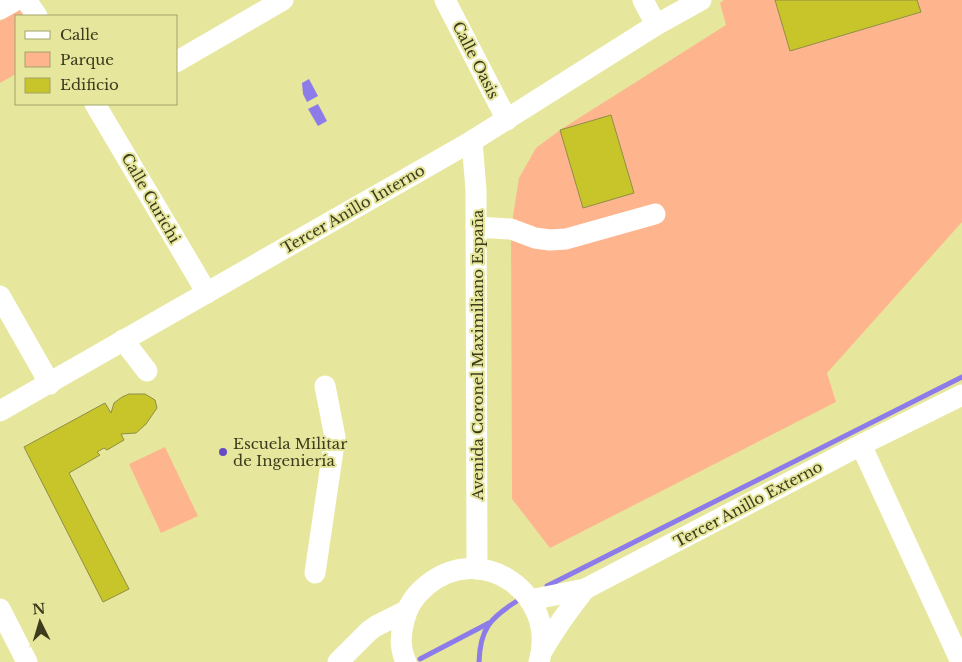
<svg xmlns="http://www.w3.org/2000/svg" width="962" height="662" font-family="'Libre Baskerville',serif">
<rect width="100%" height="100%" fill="#e6e79d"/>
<g fill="#feb58e">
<path d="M724,0H962V222L827,373L836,402L550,548L512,499L511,229L519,178L536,148L560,130L726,25L720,3Z"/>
<path d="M22,8L28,16H16V74L0,83V21Z"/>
<path d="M165,447L198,516L161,533L129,464Z"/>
</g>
<g fill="#8d7bea">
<path d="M309,79L318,96L307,102L303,94L302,83Z"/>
<path d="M318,104L327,121L318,126L308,109Z"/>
</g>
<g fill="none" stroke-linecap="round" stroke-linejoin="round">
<g stroke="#8d7bea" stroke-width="5">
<path d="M547,586L962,377"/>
<path d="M420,659L489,623"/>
<path d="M479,662C480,629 490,618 517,601"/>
</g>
</g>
<g fill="#c8c52b" stroke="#8e8e47">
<path d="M775,0H917L921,12L790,51Z"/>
<path d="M611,115L634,193L583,208L560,130Z"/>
<path d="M129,394H145L155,400L157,408L146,424L136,433L121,434L124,440L107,450L104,448L97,452L100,455L69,473L129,589L103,602L24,447L105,403L111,413L114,403L122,397Z"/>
</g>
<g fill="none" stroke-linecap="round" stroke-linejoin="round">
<g stroke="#fff" stroke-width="21">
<path d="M26,0L37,16"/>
<path d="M445,0L507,120"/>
<path d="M643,0L656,25"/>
<path d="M0,9L16,0"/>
<path d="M176,62L283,0"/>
<path d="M95,104L207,293"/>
<path d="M472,141L476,190L477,569"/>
<path d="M476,227L511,229L535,238L550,240L566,239L655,214"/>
<path d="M0,296L50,384"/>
<path d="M123,340L147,371"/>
<path d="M0,411L472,141L656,25L701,0"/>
<path d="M861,445L961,662"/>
<path d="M315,573L335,437L325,386"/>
<path d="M530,600L585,589L861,445L962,395"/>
<path d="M0,609L27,662"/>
<path d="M542,651C555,629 569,609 585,589"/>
<path d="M338,662L369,631L376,626L406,611"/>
<path d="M406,662C400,649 400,635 404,621C407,607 415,595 426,586C481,539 559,594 539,662"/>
</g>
</g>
<circle fill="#654ac3" stroke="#e6e79d" stroke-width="2" cx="223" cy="452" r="5"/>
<g text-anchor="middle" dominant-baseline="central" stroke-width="4" stroke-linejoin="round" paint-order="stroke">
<g font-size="15" fill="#3c3b1d" stroke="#e6e79d">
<text transform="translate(476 60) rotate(63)">Calle Oasis</text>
<text transform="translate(151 198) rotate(60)">Calle Curichi</text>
<text transform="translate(353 209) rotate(-30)">Tercer Anillo Interno</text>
<text transform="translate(477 355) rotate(-90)">Avenida Coronel Maximiliano España</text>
<text transform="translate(748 504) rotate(-28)">Tercer Anillo Externo</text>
</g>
<g font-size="15" fill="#3c3b1d" stroke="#e6e79d" text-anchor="start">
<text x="233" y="443">Escuela Militar<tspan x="233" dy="17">de Ingeniería</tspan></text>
</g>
</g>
<rect x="15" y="15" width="162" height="90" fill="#e6e79d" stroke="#a2a26a"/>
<rect x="25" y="31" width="25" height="8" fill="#ffffff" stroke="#a2a26a"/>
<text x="60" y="40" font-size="15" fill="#3c3b1d">Calle</text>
<rect x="25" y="52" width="25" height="15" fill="#feb58e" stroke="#a2a26a"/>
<text x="60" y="65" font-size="15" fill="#3c3b1d">Parque</text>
<rect x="25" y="78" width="25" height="15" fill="#c8c52b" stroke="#a2a26a"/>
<text x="60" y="90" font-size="15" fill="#3c3b1d">Edificio</text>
<g transform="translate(40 622) rotate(355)" stroke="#e6e79d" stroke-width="4" paint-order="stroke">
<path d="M0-4L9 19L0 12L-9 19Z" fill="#3c3b1d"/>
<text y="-8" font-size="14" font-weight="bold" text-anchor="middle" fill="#3c3b1d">N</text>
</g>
</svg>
